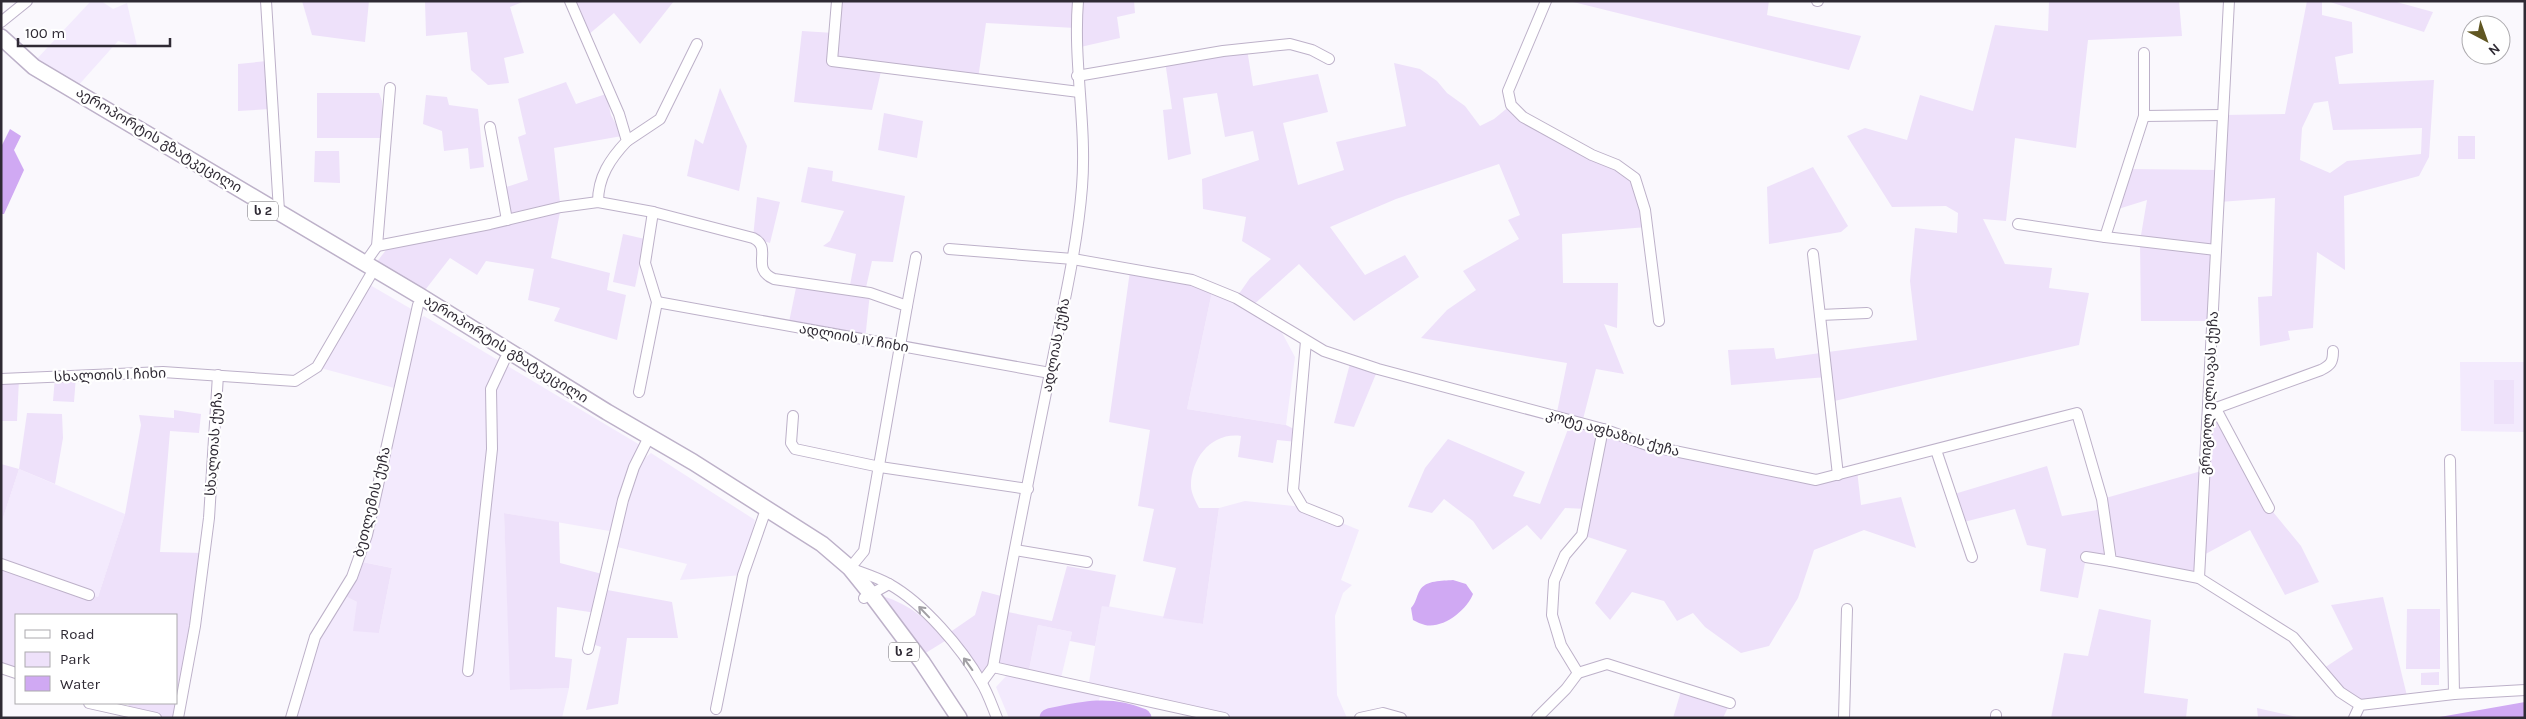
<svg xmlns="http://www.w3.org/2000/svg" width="2526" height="719" font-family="Karla,'Noto Sans Georgian',sans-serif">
<rect width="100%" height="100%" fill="#faf8fd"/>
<g fill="#f3eafd">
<path d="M91,1H101L113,9L127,3L137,46L118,41L76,88L34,62Z"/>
<path d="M370,285L413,310V325L424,316L640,445L635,466L651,453L755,520L743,575L680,580L687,564L613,546L615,532L504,513L511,690L569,688L562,718H291L315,637L341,594L357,602L379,633L392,568L357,561L398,389L317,367Z"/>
<path d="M1212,292L1239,302L1280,329L1295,357L1286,425L1187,409Z"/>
<path d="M2460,362H2525V432L2461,431Z"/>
<path d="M19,469L125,514L98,597L1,564V524Z"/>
<path d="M1245,501L1303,507L1359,530L1341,580L1352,585L1343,593L1335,616L1337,695L1347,718H1224L1088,688L1102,605L1203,624L1219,508Z"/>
<path d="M1038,625L1072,632L1060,682L1028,675Z"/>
<path d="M1008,674L1101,693L1097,708L1049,718H1009L996,687Z"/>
</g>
<g fill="#eee1fa" fill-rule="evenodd">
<path d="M302,1H369L365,42L312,35Z"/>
<path d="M425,1H525L510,7L524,53L504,58L509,83L488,85L471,70L467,32L426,36Z"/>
<path d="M573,1H674L640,44L614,13L588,35Z"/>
<path d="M837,1H1134L1135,13L1117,17L1120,38L1076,48L1075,28L986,23L978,79L882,67L872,110L794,102L802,31L834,33Z"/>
<path d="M1569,1H1769L1767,15L1861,36L1849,70Z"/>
<path d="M2049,1H2179L2182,36L2088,40L2076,148L2015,138L2006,221L1983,219L2005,264L2052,268L2049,288L2089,293L2079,345L1830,402L1827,377L1731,385L1728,350L1774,348L1776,359L1917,340L1910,281L1915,228L1957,233L1958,213L1946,206L1892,207L1847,136L1865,128L1907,140L1920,95L1973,111L1995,25L2048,31Z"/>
<path d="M2307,1H2322V15L2352,22L2353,53L2335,57L2339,84L2434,80L2429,157L2419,176L2344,196L2345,270L2317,252L2313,328L2288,331L2290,340L2260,346L2258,297L2272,296L2275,198L2219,202L2213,321H2141L2140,241L2147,200L2115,210L2128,169L2220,170L2223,115L2285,114ZM2328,101L2333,130L2422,128L2421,154L2347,161L2330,173L2300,160L2302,128L2314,103Z"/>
<path d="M2327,1H2393L2433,12L2424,32Z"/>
<path d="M1247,49L1253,86L1318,74L1328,112L1283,123L1298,185L1344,170L1336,142L1406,126L1394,63L1420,69L1437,81L1447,93L1465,106L1480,126L1494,119L1511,105L1523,117L1628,172L1647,227L1562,234L1563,283H1618L1617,328L1604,324L1624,374L1596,369L1582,423L1650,446L1816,480L1857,470L1861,505L1901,497L1916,548L1864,530L1814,550L1798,598L1769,646L1741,653L1705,627L1693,613L1677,621L1664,601L1632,592L1610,620L1595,603L1627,550L1582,535L1587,509L1565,508L1541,540L1527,525L1493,550L1473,521L1444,499L1432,513L1408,507L1425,468L1448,439L1525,472L1513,496L1540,504L1571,421L1556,417L1567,363L1421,338L1447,310L1476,290L1463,271L1519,239L1508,220L1520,215L1499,164L1396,199L1330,227L1365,275L1405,255L1419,277L1354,321L1299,264L1251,307L1236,298L1250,278L1271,259L1242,241L1246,217L1203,209L1202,179L1259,160L1253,131L1225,137L1217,93L1183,98L1191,154L1168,160L1163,110L1172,109L1165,61Z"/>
<path d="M267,61L270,109L238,111V64Z"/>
<path d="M566,82L576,104L606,94L611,115L622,136L554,148L560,203L509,214L503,188L528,180L518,137L526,134L518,99Z"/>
<path d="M720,88L747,146L739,191L687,176L695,139L703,144Z"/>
<path d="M317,93H379L382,101V138H317Z"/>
<path d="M426,95L447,97L449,105L478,109L484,167L470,169L468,148L444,151L442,131L423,124Z"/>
<path d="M884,113L923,121L917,158L878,150Z"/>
<rect x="2458" y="136" width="17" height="23"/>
<path d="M315,151H339L340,183L314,182Z"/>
<path d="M808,167L833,171L832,181L905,196L893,262L872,261L865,292L870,293L865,340L788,327L797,283L849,290L856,254L823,246L830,241L844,211L801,202Z"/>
<path d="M1813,167L1848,226L1841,232L1769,244L1767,187Z"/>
<path d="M757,197L780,202L770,243L753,238Z"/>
<path d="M561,207L551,258L610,273L607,290L626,295L617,340L554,321L560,308L528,300L534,269L486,261L477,275L450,258L422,294L376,263L386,250L420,243L421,238Z"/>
<path d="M623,234L645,239L635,287L613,282Z"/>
<path d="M1130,271L1180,281L1212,292L1187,409L1286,425L1298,431L1297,442L1277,440L1273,463L1238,457L1241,436C1212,432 1191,458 1191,486C1191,493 1196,502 1199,508H1219L1203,624L1163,618L1176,568L1143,561L1154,509L1138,506L1150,430L1109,422Z"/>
<path d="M1351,360L1378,369L1354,427L1334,423Z"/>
<path d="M76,376L74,402L53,401L55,377Z"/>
<path d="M1,379H19L17,421H1Z"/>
<rect x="2494" y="380" width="20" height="44"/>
<path d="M2216,409L2269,507L2301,546L2319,582L2285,595L2250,530L2200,557L2199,578L2086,558L2078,598L2040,591L2046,549L2027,545L2015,509L1960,523L1951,495L2047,466L2062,516L2103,509L2102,499L2205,470L2208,411Z"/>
<path d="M174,410L201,414L199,433L170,431L160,552L204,553L178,718H156L127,712L129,703H176V615H16V673L1,668V564L98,597L125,514L141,425L139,415L174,418Z"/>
<path d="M27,413L62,414L63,438L55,484L19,469L1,524V464L19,469Z"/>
<path d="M504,513L559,522L560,563L606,575L602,589L672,602L678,638H627L618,704L586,710L601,647L589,643L596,613L557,607L555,657L572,659L569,688L510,690Z"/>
<path d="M357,561L392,568L379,633L353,631L357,602L341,594Z"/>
<path d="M1067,566L1116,575L1109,607L1102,606L1095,646L1070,641L1072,632L1038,625L1028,675L993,667L982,682L946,635L975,615L982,591L1005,597L1003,611L1052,621Z"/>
<path d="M877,595C906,601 927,619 945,641L924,654Z"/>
<path d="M2383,597L2408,700L2360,705L2321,670L2353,649L2331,605Z"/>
<path d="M2099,609L2151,620L2144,693L2188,699L2186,718H2051L2064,653L2088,656Z"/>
<path d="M2407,609H2440V669H2406Z"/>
<path d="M2439,672V685H2421V673Z"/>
<path d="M1682,688L1730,703L1723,718H1673Z"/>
<path d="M1097,708L1130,712L1142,718H1049Z"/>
<path d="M2257,708L2301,718H2258Z"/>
</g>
<g fill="#d0a9f3">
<path d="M10,129L21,136L14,150L24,170L4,214H1V147Z"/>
<path d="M1453,580L1466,584L1473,594C1467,610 1443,629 1425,625C1421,624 1417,622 1413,620L1411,608C1416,603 1416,597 1420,590C1426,580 1442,581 1453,580Z"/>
<path d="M2525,702V718H2434Z"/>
</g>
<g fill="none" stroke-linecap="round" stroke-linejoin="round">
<path stroke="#d0a9f3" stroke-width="19" d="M1049,718C1081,711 1110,704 1142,718"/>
<g stroke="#bdb1c9" stroke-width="12">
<g id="minor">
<path d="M266,1L279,211"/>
<path d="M570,1L619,114L627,141C610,159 598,177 598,202"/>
<path d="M837,1L832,61L1079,92"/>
<path d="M1546,1L1508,91L1511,105L1523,117L1592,155L1617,165L1635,178L1645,210L1659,321"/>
<path d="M1817,1H1818"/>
<path d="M1,22L27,1"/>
<path d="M1077,76L1223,51L1290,44L1312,50L1329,59"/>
<path d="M2144,116L2223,115"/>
<path d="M490,127L507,220"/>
<path d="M627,141L660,119L697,44"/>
<path d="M2018,224L2105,237L2216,250"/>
<path d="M2105,237L2144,116V53"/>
<path d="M377,246L490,224L561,207L598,202L653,212L753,238C774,248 749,268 774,279L870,293L907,306L864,551L850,568C862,573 877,577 889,584C923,603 962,648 981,682C988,693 992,706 997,718"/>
<path d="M949,249L1073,259L1192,280L1236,298L1324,351L1378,369L1603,429L1650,446L1816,480L2077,413L2102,499L2111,561L2199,578L2293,637L2340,692L2360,705"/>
<path d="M1813,254L1838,475"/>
<path d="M365,263L377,246L390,88"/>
<path d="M657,302L1050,373"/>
<path d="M907,306L916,257"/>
<path d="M1820,315L1867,313"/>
<path d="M1306,341L1293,490L1303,507L1338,521"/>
<path d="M1,379L163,372L295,381L317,367L370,276"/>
<path d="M639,392L657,302L645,263L653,212"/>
<path d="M2216,409L2269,508"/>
<path d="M2208,411L2321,370C2331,365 2333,362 2333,351"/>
<path d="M793,416L791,443L795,449L880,467L1028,489"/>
<path d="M1936,450L1972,557"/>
<path d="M2450,460L2454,694"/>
<path d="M1015,550L1087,562"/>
<path d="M2086,557L2111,561"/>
<path d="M1,564L89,595"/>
<path d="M2199,578L2229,1"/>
<path d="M864,598L889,584"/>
<path d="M588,649L623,500L634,467L646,443"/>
<path d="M993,667L1224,718"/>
<path d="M1,668L16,673"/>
<path d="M468,671L492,449L491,389L505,359"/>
<path d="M1578,673L1607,664L1730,703"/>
<path d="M982,682L993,667C1010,569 1030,471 1050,373C1062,311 1077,250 1082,187C1087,125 1073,63 1078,1"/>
<path d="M89,703L156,718"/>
<path d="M716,709L743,575L764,515"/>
<path d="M178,718L195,626L209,518L218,375"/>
<path d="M291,718L315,637L352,577L367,535L418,305"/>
<path d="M1360,718L1383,713L1401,718"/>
<path d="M1537,718L1566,689L1578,673L1561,645L1552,615L1554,581L1565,555L1582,535L1603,429"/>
<path d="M1844,718L1847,609"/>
<path d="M1996,718V715"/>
<path d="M2354,718L2360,705L2454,694L2525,690"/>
</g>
</g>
<g stroke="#bdb1c9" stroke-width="18">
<path id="highway" d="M1,37L34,67L420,296L607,412L693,462L822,544L850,568L871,594L922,662L959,718"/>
</g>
<use href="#minor" stroke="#fff" stroke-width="10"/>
<use href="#highway" stroke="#fff" stroke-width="15"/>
</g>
<defs><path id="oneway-shaft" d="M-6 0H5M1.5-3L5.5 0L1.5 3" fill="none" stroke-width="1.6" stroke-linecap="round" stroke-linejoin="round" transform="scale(1.25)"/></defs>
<g stroke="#a19fa4">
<use href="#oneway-shaft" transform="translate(924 612) rotate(-134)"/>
<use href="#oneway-shaft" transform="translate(968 664) rotate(-126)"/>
</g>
<g text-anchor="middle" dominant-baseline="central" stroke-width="4.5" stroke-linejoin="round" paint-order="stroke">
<g fill="#fff" stroke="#6d6a71" stroke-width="1">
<rect x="248" y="201.5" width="30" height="19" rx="4"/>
<rect x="889" y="642.5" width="30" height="19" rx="4"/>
</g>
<g font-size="12" font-weight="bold" fill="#2f2a34">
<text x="263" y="211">ს 2</text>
<text x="904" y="652">ს 2</text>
</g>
<g font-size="14" fill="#2f2a34" stroke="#fff">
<text transform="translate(159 140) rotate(31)">აეროპორტის გზატკეცილი</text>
<text transform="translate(854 338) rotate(10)">ადლიის IV ჩიხი</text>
<text transform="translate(1056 345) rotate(-79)">ადლიას ქუჩა</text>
<text transform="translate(506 349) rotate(32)">აეროპორტის გზატკეცილი</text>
<text transform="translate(110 375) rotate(-2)">სხალთის I ჩიხი</text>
<text transform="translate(2209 393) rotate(-87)">გრიგოლ ელიავას ქუჩა</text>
<text transform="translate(1613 433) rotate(16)">კოტე აფხაზის ქუჩა</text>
<text transform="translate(214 444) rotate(-86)">სხალთას ქუჩა</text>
<text transform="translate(372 502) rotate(-76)">ბეთლემის ქუჩა</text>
</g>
</g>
<rect width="2526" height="719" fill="none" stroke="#2f2a34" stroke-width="5"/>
<rect x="15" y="614" width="162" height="90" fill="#ffffff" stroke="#acaaae"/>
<rect x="25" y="630" width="25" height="8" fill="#ffffff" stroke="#acaaae"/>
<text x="60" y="639" font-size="15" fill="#2f2a34">Road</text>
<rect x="25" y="652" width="25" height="15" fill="#eee1fa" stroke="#acaaae"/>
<text x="60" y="664" font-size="15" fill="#2f2a34">Park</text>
<rect x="25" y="676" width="25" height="15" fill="#d0a9f3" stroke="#acaaae"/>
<text x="60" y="689" font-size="15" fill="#2f2a34">Water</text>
<g transform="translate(2486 40) rotate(139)"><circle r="24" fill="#ffffff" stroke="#acaaae"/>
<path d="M0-4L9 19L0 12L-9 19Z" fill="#605622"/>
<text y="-8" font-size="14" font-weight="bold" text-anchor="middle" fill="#2f2a34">N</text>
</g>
<path d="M18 38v8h152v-8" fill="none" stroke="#2f2a34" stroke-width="2.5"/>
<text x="25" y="38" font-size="15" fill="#2f2a34" stroke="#ffffff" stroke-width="4" paint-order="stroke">100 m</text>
</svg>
